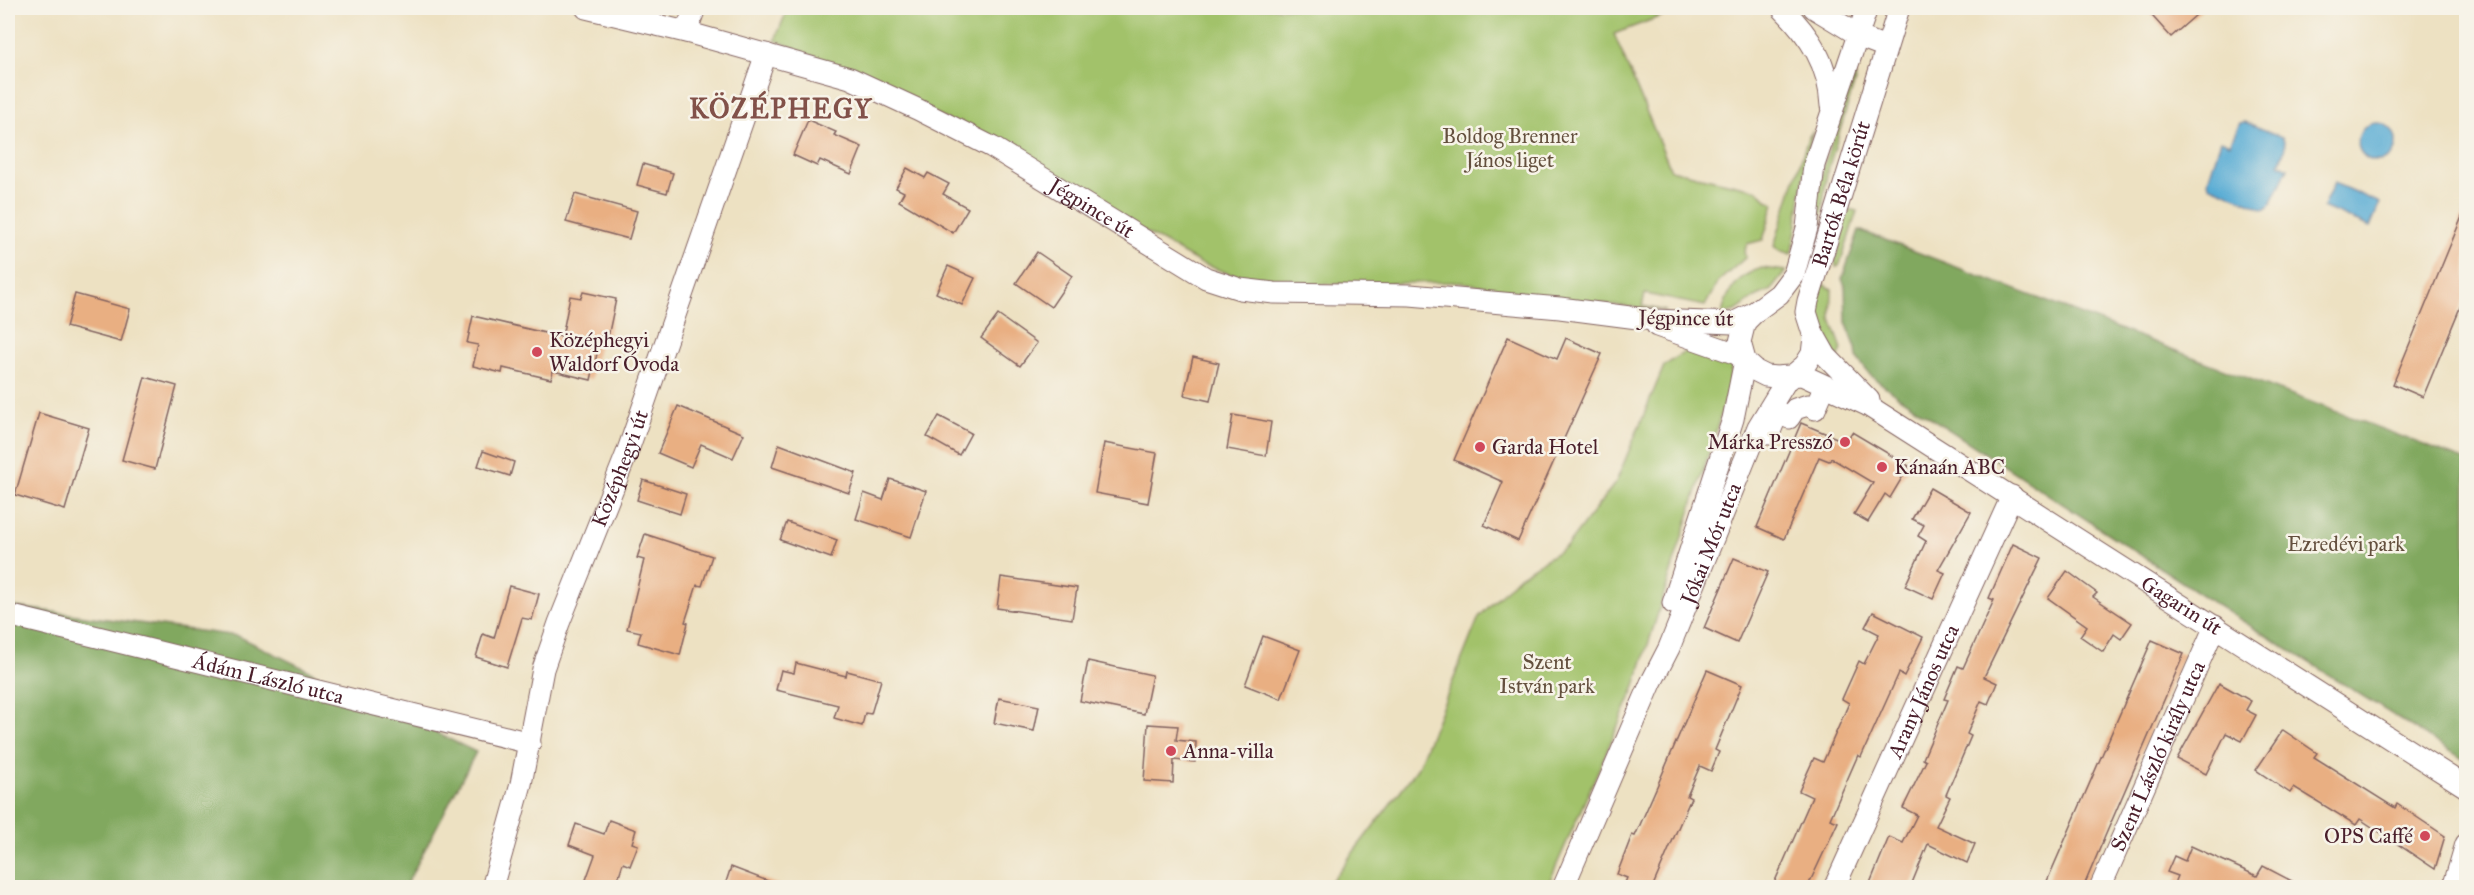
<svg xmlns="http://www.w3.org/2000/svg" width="2474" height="895" font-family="'IM FELL Great Primer',serif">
<rect width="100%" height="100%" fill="#f7f3e8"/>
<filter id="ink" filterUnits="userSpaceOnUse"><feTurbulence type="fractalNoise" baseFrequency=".0167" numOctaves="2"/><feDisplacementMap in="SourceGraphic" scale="12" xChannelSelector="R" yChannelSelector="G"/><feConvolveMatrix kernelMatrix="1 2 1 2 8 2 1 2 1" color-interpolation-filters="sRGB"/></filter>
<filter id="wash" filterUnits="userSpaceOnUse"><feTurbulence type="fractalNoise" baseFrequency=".008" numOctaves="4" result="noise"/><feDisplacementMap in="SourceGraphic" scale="24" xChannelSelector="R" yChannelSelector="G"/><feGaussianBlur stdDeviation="1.35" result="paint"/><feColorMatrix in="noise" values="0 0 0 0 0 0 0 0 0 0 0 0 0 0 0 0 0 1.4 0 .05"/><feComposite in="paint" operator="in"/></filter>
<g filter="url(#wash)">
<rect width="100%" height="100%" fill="#ede1c2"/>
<g fill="#a2c26a" stroke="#76704a" stroke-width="1.5">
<path d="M788,8H1683L1614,34L1671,170L1757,190L1767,200L1774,203L1763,240L1747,244L1744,253L1746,257L1718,282L1705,306L1645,294L1642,306L1666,311L1561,299L1461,282L1279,285L1244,279L1200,263L892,89L775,40Z"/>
<path d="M1854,76L1856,78L1827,173L1820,227L1809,260L1805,259L1824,165Z"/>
<path d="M1813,131C1801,172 1801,214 1791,255L1779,251L1774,246L1808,138Z"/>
<path d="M1848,209L1857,211L1840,264L1836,267L1835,260L1842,238V228Z"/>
<path d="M1762,268L1786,271L1771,290L1755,297L1736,311L1722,314C1726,292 1739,274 1762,268Z"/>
<path d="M1821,283L1832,289L1831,319L1842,349L1838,359L1816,316Z"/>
<path d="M1699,342L1733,355L1729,389L1634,689L1547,887L1326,888L1417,769L1479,617L1519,576L1567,546L1616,482L1664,366Z"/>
</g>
<g fill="#81a85e" stroke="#666444" stroke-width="1.5">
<path d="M1859,230L2466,461V645L2462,662L2466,668V761L2214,603L1899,397L1870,375L1857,358L1856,348L1846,322L1845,286L1842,279Z"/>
<path d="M8,606L238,636L476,752L405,887L8,888Z"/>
</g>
<g fill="#58acd4" stroke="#516680" stroke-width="1.5">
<path d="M2245,122L2282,137C2288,146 2283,153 2279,163L2288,168L2271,204L2264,209L2209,185L2208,180L2221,140L2230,144L2240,123Z"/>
<circle cx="2377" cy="142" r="19"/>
<path d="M2334,183L2380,203L2370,227L2323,207Z"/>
</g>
<g id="blocks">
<g fill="#e9af82">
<path d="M2145,8H2204L2171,37Z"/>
<path d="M808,120L836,132L834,135L862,147L851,174L820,160L817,166L793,155Z"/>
<path d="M643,164L673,173L667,193L637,185Z"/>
<path d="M907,168L925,178L928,173L949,184L943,194L968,208L953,233L899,201L904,192L896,188Z"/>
<path d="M575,194L637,211L629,239L566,222Z"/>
<path d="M2466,207V293L2423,397L2393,384Z"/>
<path d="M1037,252L1072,276L1051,307L1016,283Z"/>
<path d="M948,266L975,278L962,305L936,293Z"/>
<path d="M583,292L616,299L608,337L601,336L591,380L553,371L551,379L503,368L502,373L473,366L478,345L467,343L473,316L562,337L570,296L581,298Z"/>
<path d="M75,294L130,309L121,342L66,327Z"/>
<path d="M998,315L1037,343L1020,366L981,338Z"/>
<path d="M1508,337L1557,359L1566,338L1602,354L1518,541L1484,525L1503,482L1454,460Z"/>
<path d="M1193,357L1219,363L1210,401L1184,395Z"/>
<path d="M145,377L177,386L155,469L122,460Z"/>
<path d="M678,406L744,434L733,458L701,444L691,467L658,453Z"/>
<path d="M39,413L89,428L65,510L15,495Z"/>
<path d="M1233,415L1271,422L1266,456L1227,449Z"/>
<path d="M939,416L971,433L959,455L927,437Z"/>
<path d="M1801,423L1846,442L1852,432L1909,466L1890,498L1885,494L1868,522L1854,514L1873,483L1831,458L1829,461L1819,457L1784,539L1757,527Z"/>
<path d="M1104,443L1157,453L1148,503L1095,493Z"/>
<path d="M779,444L856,473L849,493L772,467Z"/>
<path d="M483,451L514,462L510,476L478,466Z"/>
<path d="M890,479L926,491L911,537L856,519L864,493L883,500Z"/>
<path d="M643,480L686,494L680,514L637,500Z"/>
<path d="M1930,488L1971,512L1938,570L1945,573L1933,599L1905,586L1926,541L1918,536L1924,525L1912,519Z"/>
<path d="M787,522L837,540L831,558L780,540Z"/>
<path d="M645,534L712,556L702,586L697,585L685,622L688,623L680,655L638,643L641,632L627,629L644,560L637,558Z"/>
<path d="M2013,544L2042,558L1984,677L1997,683L1988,704L1981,701L1967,734L1971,736L1946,795L1950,797L1936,826L1975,844L1967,863L1928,844L1910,888H1868L1889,837L1903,843L1917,815L1903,808L1926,761L1923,759L1948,700L1944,699L1958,666L1963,668L1994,600L1989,598Z"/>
<path d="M1734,558L1768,572L1737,643L1704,628Z"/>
<path d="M2067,571L2097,593L2093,597L2132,623L2121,639L2114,634L2103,652L2080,636L2087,626L2048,598Z"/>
<path d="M1001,577L1077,588L1072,619L997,608Z"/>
<path d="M509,586L539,594L532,620L522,618L507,667L476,657L483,634L494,638Z"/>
<path d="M1873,612L1923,637L1904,676L1899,673L1861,757L1858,755L1830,819L1838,822L1807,888H1772L1812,797L1799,791L1814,758L1823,762L1849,703L1842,699L1859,661L1864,664L1879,634L1865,627Z"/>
<path d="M1263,636L1300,650L1281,699L1245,685Z"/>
<path d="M2152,640L2184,654L2106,834L2083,888H2044Z"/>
<path d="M1088,661L1152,675L1144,714L1080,701Z"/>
<path d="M796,663L846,676L847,671L881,680L871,714L865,713L862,726L834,718L838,705L776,690L781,670L794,673Z"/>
<path d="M1707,670L1742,685L1715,750L1719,752L1711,771L1700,766L1687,796L1691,798L1652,888H1623L1627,878L1617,874L1632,835L1635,836L1658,784Z"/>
<path d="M2219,683L2251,701L2246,710L2256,715L2242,741L2226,733L2206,774L2177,759Z"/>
<path d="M999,698L1039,706L1034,731L994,723Z"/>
<path d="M1148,724L1178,726L1176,740L1196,742L1195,762L1174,760L1173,783L1144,781Z"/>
<path d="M2283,730L2317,753L2314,757L2395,808L2397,804L2445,836L2435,869L2360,819L2356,825L2294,787L2290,793L2256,770Z"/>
<path d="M609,820L636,830L632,843L638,845L630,866L623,863L615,888H583L595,855L569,845L576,824L604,834Z"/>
<path d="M2191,846L2257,876L2263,866L2305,888H2173L2178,876L2167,872L2174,856L2185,861Z"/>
<path d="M731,867L781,886L780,888H724Z"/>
</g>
</g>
</g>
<g filter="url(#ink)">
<use href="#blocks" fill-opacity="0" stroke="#836360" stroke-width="1.5"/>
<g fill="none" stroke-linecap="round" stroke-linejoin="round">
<g stroke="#836360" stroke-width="23">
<g id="minor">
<path id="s1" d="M586,8L686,32L850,78L917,109L992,147L1206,278L1240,289L1274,293L1410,295L1560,308L1653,320L1733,323L1753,313"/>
<path d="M1782,8C1810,36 1829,64 1831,106"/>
<path d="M1814,8L1865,39L1886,47"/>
<path d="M686,32L695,8"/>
<path id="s2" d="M1657,326L1737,354L1756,371L1766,376L1776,377L1802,375L1867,405L2466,787"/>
<path d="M1813,333L1826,356L1869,400"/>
<path d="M1745,360L1740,342L1745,322L1756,311L1779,294L1794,274L1807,228L1814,165L1867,8"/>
<path d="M1769,434L1778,412L1789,418L1795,409L1808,405L1815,409L1821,395"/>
<path d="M1673,603L1733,419L1745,360"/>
<path id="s3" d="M8,615L530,743"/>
<path id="s4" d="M492,888L521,784L543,669L559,623L627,453L766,54"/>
<path id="s5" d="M1563,888L1651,683L1669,648L1758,427L1786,381L1805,365L1812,354L1814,337L1806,312L1808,301L1899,8"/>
<path id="s6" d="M1834,888L2012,496"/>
<path id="s7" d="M2100,888L2215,626"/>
<path d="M2453,888L2466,844"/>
</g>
</g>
<use href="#minor" stroke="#fff" stroke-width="21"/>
</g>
</g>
<g fill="#d1495b" stroke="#f7f3e8" stroke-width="2">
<circle cx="537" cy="352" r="6"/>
<circle cx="1845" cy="442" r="6"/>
<circle cx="1480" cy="447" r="6"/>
<circle cx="1882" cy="467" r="6"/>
<circle cx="1171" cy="751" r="6"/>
<circle cx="2425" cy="836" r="6"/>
</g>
<g text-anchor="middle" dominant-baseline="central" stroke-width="5" stroke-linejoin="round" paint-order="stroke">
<g font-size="21" fill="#64503e" stroke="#f7f3e8">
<text x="1510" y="136">Boldog Brenner<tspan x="1510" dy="24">János liget</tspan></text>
<text x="2346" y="544">Ezredévi park</text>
<text x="1547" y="662">Szent<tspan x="1547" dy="24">István park</tspan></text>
</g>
<g font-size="21" fill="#4a1f2b" stroke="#f7f3e8">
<text stroke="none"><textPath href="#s5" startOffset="759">Bartók Béla körút</textPath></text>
<text stroke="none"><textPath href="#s1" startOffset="548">Jégpince út</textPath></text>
<text transform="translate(1686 318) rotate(1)">Jégpince út</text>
<text stroke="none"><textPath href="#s4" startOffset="440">Középhegyi út</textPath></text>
<text stroke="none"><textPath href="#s5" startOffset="375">Jókai Mór utca</textPath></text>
<text stroke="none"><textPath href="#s2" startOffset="602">Gagarin út</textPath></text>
<text stroke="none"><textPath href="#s3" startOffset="268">Ádám László utca</textPath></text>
<text stroke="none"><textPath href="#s6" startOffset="216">Arany János utca</textPath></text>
<text stroke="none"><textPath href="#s7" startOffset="144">Szent László király utca</textPath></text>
</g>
<g font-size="21" fill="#4a1f2b" stroke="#f7f3e8" text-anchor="start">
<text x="549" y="340">Középhegyi<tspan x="549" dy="24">Waldorf Óvoda</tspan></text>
<text x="1833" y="442" text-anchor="end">Márka Presszó</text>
<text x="1492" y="447">Garda Hotel</text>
<text x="1894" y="467">Kánaán ABC</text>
<text x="1183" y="751">Anna-villa</text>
<text x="2413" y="836" text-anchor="end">OPS Caffé</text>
</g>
<g font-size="27" font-weight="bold" letter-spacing="1.5" fill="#825149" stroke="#f7f3e8">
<text x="781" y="108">KÖZÉPHEGY</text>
</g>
</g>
<rect width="2474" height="895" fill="none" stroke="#f7f3e8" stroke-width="30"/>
</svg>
